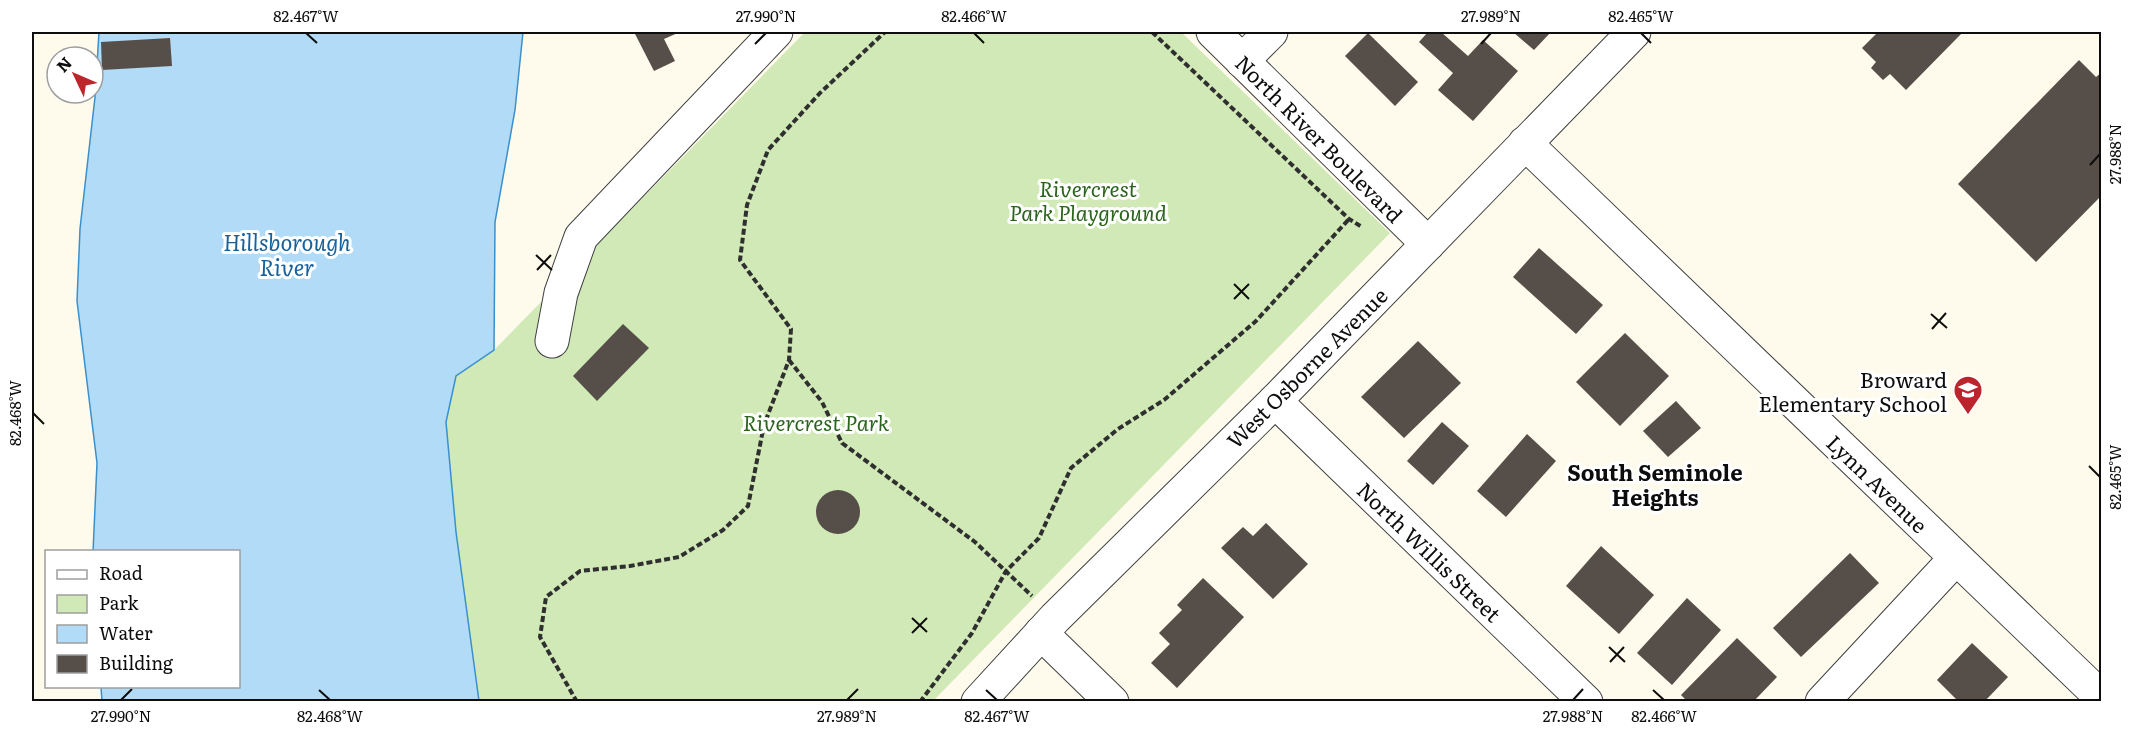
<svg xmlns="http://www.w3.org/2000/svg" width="2133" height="733" font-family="Literata,serif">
<rect width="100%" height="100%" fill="#fffbec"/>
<path fill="#d0e9b6" d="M805,32H1181L1390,233L933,701H479L456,532L446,422L456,376L494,350Z"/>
<path fill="#b1dbf6" stroke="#3990cc" stroke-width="1.5" d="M99,32H523L515,110L495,222L494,350L456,376L446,422L456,532L479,701H102L101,687L238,686V552H93L97,463L77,301L80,229L95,97Z"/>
<g fill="#554e49">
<path d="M634,32H680L664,39L675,61L654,71Z"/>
<path d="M1428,32H1441L1468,56L1483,40L1518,71L1473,121L1438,90L1453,73L1419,42Z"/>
<path d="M1513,32H1551L1534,50Z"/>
<path d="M1878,32H1963L1906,90L1890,74L1883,80L1871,68L1876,62L1862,48Z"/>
<path d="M1368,33L1418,82L1395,106L1345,56Z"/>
<path d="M170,38L172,66L102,70L101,42Z"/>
<path d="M2079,60L2096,77L2102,72V195L2036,262L1958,184Z"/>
<path d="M1539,248L1603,305L1576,334L1513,277Z"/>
<path d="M623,324L649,348L597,401L573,376Z"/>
<path d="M1625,333L1669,376L1620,426L1576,382Z"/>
<path d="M1418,341L1461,383L1404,438L1361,397Z"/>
<path d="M1676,401L1701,428L1668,457L1643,431Z"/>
<path d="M1442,422L1469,446L1433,485L1407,461Z"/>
<path d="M1527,434L1556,461L1506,517L1477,491Z"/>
<circle cx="838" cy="512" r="22"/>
<path d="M1266,523L1308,564L1273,599L1221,548L1243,527L1253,536Z"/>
<path d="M1601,546L1654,595L1619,634L1566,586Z"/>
<path d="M1850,553L1879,583L1801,657L1773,628Z"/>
<path d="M1203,578L1244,617L1177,688L1151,663L1170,644L1159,633L1182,610L1177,605Z"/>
<path d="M1687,598L1721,630L1672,685L1637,653Z"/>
<path d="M1737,638L1777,677L1753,702H1688L1681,695Z"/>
<path d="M1972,643L2008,677L1984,702H1959L1937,680Z"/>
</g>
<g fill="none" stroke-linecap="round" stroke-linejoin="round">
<g stroke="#404040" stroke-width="35">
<g id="minor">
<path d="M1213,32L1428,244"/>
<path d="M1242,61L1271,32"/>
<path d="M1525,143L2102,698"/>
<path d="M552,341L561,293L581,237L776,32"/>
<path d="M1275,401L1586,702"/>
<path d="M1041,633L1112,702"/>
<path d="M978,702L1055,618L1275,401L1634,32"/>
<path d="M1822,702L1956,558"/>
</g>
</g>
<g stroke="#2f2f2f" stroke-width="4" stroke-dasharray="6 3" stroke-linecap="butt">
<path d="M1152,32L1349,219L1362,227"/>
<path d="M789,360L822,402L842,443L975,542L1032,596"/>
<path d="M577,702L540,637L546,597L580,571L630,566L679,557L723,530L748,506L764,425L789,360L791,329L740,260L747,205L768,150L820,93L885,32"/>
<path d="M920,702L972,633L1006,571L1039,538L1071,468L1118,429L1164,400L1256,321L1349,219"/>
</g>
<use href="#minor" stroke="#fff" stroke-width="33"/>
</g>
<path fill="none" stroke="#0d0d0d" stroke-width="2" d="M306,33L317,43M974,33L984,43M1641,33L1651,43M755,44L766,33M1481,44L1491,33M2090,165L2100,154M536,255L552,270M537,270L551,255M1234,284L1249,299M1234,299L1249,284M1931,314L1947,328M1932,329L1946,313M33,413L44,424M2089,466L2100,477M912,618L927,632M912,633L927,618M1609,647L1625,662M1610,662L1624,647M319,690L330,700M986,690L997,700M1653,690L1664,700M121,700L132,689M847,700L858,689M1573,700L1583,689"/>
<defs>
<g id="school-pin" transform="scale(1.5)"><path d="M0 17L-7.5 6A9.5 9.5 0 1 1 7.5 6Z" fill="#bc252b" stroke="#fff"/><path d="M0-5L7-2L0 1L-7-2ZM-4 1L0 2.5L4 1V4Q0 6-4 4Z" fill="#fff"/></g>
</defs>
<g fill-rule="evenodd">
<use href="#school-pin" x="1968" y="390"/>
</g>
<g text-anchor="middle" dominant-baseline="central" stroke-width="6" stroke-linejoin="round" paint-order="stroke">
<g font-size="21" fill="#0d0d0d" stroke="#fff">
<text transform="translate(1320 138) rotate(45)">North River Boulevard</text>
<text transform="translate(1306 367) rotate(-45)">West Osborne Avenue</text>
<text transform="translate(1878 483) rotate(44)">Lynn Avenue</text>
<text transform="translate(1430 551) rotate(44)">North Willis Street</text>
</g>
<g font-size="21" font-style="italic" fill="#2b641d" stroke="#fff">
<text x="1088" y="187">Rivercrest<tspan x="1088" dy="24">Park Playground</tspan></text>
<text x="816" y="421">Rivercrest Park</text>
</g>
<g font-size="21" fill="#0d0d0d" stroke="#fff" text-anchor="end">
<text x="1947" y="378">Broward<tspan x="1947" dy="24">Elementary School</tspan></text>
</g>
<g font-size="22" font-style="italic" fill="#17619d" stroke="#fff">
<text x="287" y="241">Hillsborough<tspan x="287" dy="25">River</tspan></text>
</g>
<g font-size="22" font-weight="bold" fill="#0d0d0d" stroke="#fff">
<text x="1655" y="471">South Seminole<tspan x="1655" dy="25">Heights</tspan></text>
</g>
</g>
<rect width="2133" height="733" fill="none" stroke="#ffffff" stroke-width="66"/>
<rect x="45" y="550" width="195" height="138" fill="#ffffff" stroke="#9e9e9e" stroke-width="1.5"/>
<rect x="57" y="570" width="30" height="9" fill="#ffffff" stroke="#9e9e9e" stroke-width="1.5"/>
<text x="99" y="580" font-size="18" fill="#0d0d0d">Road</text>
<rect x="57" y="595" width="30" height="18" fill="#d0e9b6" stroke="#9e9e9e" stroke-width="1.5"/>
<text x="99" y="610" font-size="18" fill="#0d0d0d">Park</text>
<rect x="57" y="625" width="30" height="18" fill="#b1dbf6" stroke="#9e9e9e" stroke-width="1.5"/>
<text x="99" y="640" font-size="18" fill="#0d0d0d">Water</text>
<rect x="57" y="655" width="30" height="18" fill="#554e49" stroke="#9e9e9e" stroke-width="1.5"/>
<text x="99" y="670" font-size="18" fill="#0d0d0d">Building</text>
<g transform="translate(75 75) rotate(314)"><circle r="28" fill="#ffffff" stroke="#9e9e9e" stroke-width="1.5"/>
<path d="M0-4.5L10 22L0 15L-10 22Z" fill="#bc252b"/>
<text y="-9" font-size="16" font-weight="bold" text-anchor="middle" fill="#0d0d0d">N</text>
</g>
<rect x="33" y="33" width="2067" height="667" fill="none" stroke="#0d0d0d" stroke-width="2"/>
<g font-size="15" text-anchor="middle" fill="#0d0d0d">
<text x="306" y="22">82.467°W</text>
<text x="766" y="22">27.990°N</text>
<text x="974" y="22">82.466°W</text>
<text x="1491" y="22">27.989°N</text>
<text x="1641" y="22">82.465°W</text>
<text transform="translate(2116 154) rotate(-90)" y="5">27.988°N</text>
<text transform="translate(16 413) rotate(-90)" y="5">82.468°W</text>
<text transform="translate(2116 477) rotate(-90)" y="5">82.465°W</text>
<text x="121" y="722">27.990°N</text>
<text x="330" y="722">82.468°W</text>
<text x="847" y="722">27.989°N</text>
<text x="997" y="722">82.467°W</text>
<text x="1573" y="722">27.988°N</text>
<text x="1664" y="722">82.466°W</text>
</g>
</svg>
